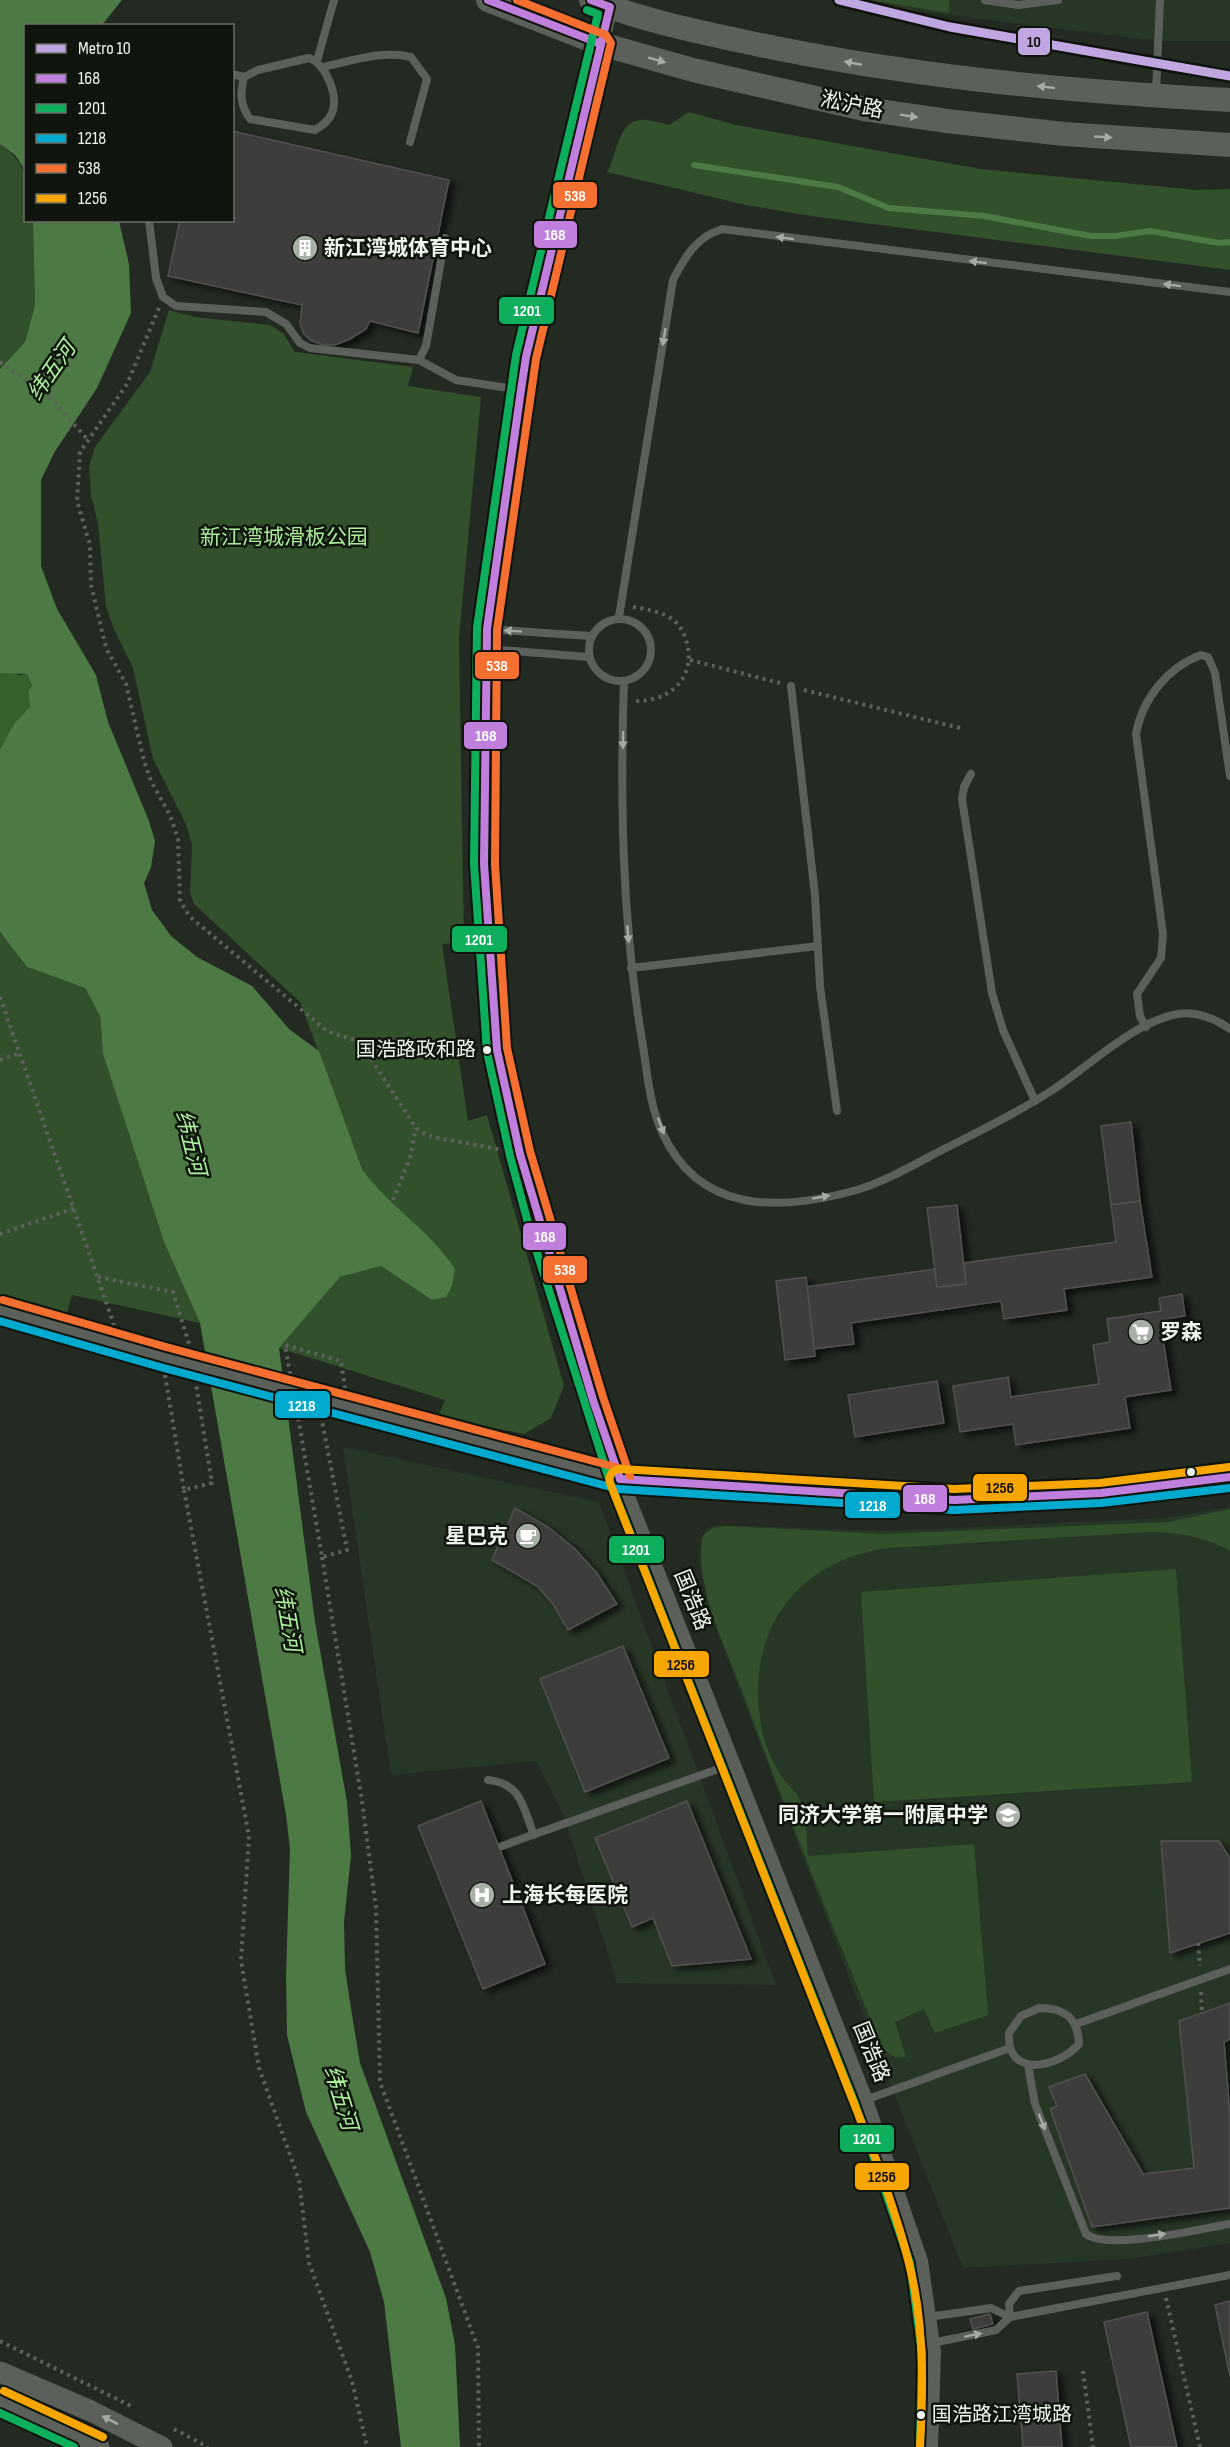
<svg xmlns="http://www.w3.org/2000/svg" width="1230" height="2447" font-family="'Sofia Sans Condensed','Noto Sans SC',sans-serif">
<defs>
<filter id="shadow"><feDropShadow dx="6" dy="4" stdDeviation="3" flood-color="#0009"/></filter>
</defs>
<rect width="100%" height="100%" fill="#232a22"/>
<g fill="#273725">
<path d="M832,0H1230V41H1158Z"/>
<path d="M343,1447L599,1502L776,1985L617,1983L564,1816L536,1761L391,1775Z"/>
<path d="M1230,1507V2243L1128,2259L963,2268L865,2020L709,1610L699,1563L700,1540L708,1528L720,1525L888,1531L1164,1518Z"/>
</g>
<g fill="#31502b">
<path d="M870,0H949V13Z"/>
<path d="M689,112L736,125L981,169L1197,190L1230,189V270L811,216L746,205L607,172C617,157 617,122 640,120C648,119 660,123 669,125Z"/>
<path d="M0,144C33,168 25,183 26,220L33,221L35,305L25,342L0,369Z"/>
<path d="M169,310L195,317L270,325L283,333L295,352L413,367L408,386L481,397L459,638L464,942L442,944L468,1121L487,1115L564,1386L551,1418L524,1434L438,1417L445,1400L279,1348L340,1277L381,1266L432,1300L374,1186L362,1169L300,1002L194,904L190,893L192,845L186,824L153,759L133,668L114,629L106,607L98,523L91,496L89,467L95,447L150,372Z"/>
<path d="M0,932L27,967L85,988L100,1016L103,1054L164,1242L200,1323L72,1295L66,1316L0,1297Z"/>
<path d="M1230,1509V1551C1203,1536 1180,1533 1149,1532L889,1548C789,1561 740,1642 764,1739C767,1750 775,1766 781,1776C787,1784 797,1792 801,1802C808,1817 806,1840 808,1856L974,1844L988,2015L935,2033L924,2009L895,2022L906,2057C896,2060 889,2054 882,2047C834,1931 787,1814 744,1696C727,1649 693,1585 703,1535L713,1528L726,1526L885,1534L1168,1522Z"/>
<path d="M1176,1569L1192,1782L874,1802L861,1592Z"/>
</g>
<path fill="#36602c" d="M12,672L20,675L27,674L32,687L28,692L30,707L15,722L0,749V673Z"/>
<g fill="#4d7944">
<path d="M0,0H122L102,25L26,26L25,170L15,155L0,144Z"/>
<path d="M33,221H119L129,264L131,313L97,388L54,453L41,480V566L57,609L96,675L108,722L149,821L155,841L151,867L144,883L152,910L171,936L197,957L252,986L289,1029L319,1051L362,1169C389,1207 430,1230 455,1269L452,1286L446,1297L432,1300L381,1266L340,1277L279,1348L315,1622L347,1802L351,1855L344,1922L345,1969L352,2015L360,2063L446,2298L455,2345L460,2447H401L384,2302L370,2252L306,2112L287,2035L286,1977L290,1848L286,1815L200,1323L164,1242L103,1054L100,1016L85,988L27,967L0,932V749L15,722L30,707L28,692L32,686L27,674L0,673V369L25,342L35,305Z"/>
</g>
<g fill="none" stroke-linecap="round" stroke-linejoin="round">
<path stroke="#4d7944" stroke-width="6" d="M694,165L838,187L889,208L984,216L1091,236H1115L1150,231L1219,243L1230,242"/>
</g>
<g fill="#3d3d3a" stroke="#51514f" stroke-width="1.5" filter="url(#shadow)">
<path d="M232,131L449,180L418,333L370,321L366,329L350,339L335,345H323L310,340L304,334L300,324L302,305L168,276L180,220H232Z"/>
<path d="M1131,1122L1140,1201L1111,1205L1101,1126Z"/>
<path d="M1140,1201L1152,1277L1064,1289L1067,1310L1004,1319L1001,1301L851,1323L854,1344L814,1349L807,1287L935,1269L937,1287L966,1284L964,1263L1116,1242L1111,1205Z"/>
<path d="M957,1205L966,1284L937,1287L927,1208Z"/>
<path d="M806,1277L815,1356L785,1360L776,1281Z"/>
<path d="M1182,1294L1185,1316L1160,1320L1171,1390L1125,1397L1130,1428L1016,1445L1013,1424L960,1432L953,1386L1008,1377L1011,1397L1099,1384L1093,1345L1110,1342L1107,1319L1161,1311L1159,1298Z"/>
<path d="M937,1381L944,1423L855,1437L848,1395Z"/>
<path d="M515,1508L548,1527L574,1548L596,1572L617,1604L568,1630L553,1604L537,1586L492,1560Z"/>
<path d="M623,1646L669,1758L585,1792L540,1679Z"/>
<path d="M481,1801L545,1964L483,1989L418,1826Z"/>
<path d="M687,1801L751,1959L672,1966L653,1918L632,1927L595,1838Z"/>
<path d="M1161,1841H1219L1230,1858V1933L1170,1953Z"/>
<path d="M1230,2003V2039L1224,2042L1230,2115V2208L1092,2227L1050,2109L1057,2106L1049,2087L1085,2074L1143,2174L1194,2168L1179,2021Z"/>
<path d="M1230,2301V2376L1215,2305Z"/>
<path d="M1147,2312L1177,2447H1131L1104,2322Z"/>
<path d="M990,2314L993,2324L973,2329L970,2319Z"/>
<path d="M1056,2371L1062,2447H1023L1017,2374Z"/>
</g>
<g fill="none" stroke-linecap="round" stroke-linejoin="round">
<g stroke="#5d615c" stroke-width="4" stroke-dasharray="3 4.5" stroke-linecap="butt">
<path d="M159,308L127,384L80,452L77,501L90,545L91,585L106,648L126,684L144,761L151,781L170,815L178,839L180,901L190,917L327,1031L360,1042L416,1128L428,1136L503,1150"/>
<path d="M0,362L48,395L87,439"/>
<path d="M633,607C645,609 658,611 669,617C679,623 684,632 687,643C696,678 669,702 635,701"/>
<path d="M690,660L780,683"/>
<path d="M804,690L960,728"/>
<path d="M0,997L114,1325"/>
<path d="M0,1060L19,1053"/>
<path d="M393,1200L410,1158L416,1128"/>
<path d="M0,1234L75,1208"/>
<path d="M98,1277L173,1292L190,1347"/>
<path d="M290,1374L285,1345L341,1361L345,1388"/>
<path d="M165,1375L184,1490L212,1483L196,1384"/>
<path d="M297,1411L322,1557L347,1550L321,1416"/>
<path d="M184,1490L249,1836L241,1960L259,2068L299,2180L309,2263L352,2381L367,2447"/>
<path d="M322,1557L362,1801L376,1908L380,2082L478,2348L479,2447"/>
<path d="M1198,1943L1200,1966"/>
<path d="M1201,1992L1202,2013"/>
<path d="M1166,2298L1200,2447"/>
<path d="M0,2341L133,2407"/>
<path d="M1083,2371L1093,2447"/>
<path d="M174,2429L208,2447"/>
</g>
<g stroke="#5b605a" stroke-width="8">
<path d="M985,0L1018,5L1058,0"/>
<path d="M309,58C326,64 339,96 332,113C329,121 322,126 315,130L250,119C240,105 240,93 244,77L258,70Z"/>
<path d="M317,61L334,0"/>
<path d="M323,67C351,61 383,50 411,57L427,79L410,142"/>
<path d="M232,74L244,77"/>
<path d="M1156,93L1160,0"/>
<path d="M149,220L156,278L163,297L176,306L266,312L286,324L300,343L310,348L419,360L426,346L445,238"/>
<path d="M419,360L456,380L521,390"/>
<path d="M619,617L673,280C685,257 696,237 722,229L1230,292"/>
<circle cx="620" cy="650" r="31"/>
<path d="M487,629L590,636"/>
<path d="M488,649L588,657"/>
<path d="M624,681C620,802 622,921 642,1040C647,1070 649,1104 662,1132C699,1214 778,1211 853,1191C885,1182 915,1164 944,1149C980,1131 1017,1113 1051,1091C1088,1067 1135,1021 1178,1014C1196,1011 1216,1019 1230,1029"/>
<path d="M791,686L815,895L820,986L837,1111"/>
<path d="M971,774L964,787L962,799L992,993L1003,1030L1035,1101"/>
<path d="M631,968L818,946"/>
<path d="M1146,1027L1140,1016L1137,994L1161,958L1163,934L1136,734C1142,699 1168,667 1201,655L1208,657L1215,673L1230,776"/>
<path d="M488,1780C522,1783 523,1808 534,1835"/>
<path d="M502,1846L732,1764"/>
<path d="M1039,2008C1065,2008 1078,2018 1079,2044C1058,2068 1006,2079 1009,2033L1021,2016Z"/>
<path d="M1076,2024L1230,1969"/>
<path d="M1028,2065L1035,2104L1086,2234C1109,2251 1199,2229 1230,2224"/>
<path d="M865,2100L1010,2048"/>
<path d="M928,2317L991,2308L1010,2317"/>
<path d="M1010,2317L1009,2304L1019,2291L1117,2276"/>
<path d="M932,2343L996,2330L1010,2317L1230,2275"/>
</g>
<g stroke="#5b605a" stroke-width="16">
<path d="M610,7L526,357L487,629L484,864L497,1050L520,1154L541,1231L620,1479L865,2100L920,2261L933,2352L930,2447"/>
<path d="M0,1310L163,1357L620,1479L954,1500L1101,1493L1230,1477"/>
</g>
<g stroke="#5b605a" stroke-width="21">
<path d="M0,2372L91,2411L162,2447"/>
<path d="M0,2401L99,2447"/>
</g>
<g stroke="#5b605a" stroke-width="24">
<path d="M488,0L601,44L693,70L864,109L947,121L1064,134L1230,145"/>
<path d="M591,0C650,23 713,35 775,48C925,78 1077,92 1230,100"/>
</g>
<g stroke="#0f140d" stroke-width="12">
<g id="bus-1">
<path d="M488,0L601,44"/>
<path d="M591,0L610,7L526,357L521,390L487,629L484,864L497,1050L520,1154L593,1400L620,1479"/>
<path d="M620,1479L954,1500L1101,1493L1230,1477"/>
</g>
</g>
<g stroke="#0f140d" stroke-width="12">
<g id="bus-2">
<path d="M587,10L598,14L516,355L477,628L474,864L487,1052L510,1156L531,1234L610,1482L855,2104L910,2263L922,2353L920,2447"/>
<path d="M0,2413L74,2447"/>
</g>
</g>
<g stroke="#0f140d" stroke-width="12">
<path id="bus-3" d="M0,1321L160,1367L618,1489L954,1510L1101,1503L1230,1488"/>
</g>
<g stroke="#0f140d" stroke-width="12">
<g id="bus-4">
<path d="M517,0L606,35L611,43L536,359L497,630L495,864L507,1048L530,1151L603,1397L630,1476"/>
<path d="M3,1300L166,1347L623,1469"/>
</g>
</g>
<g stroke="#0f140d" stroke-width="12">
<g id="bus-5">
<path d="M4,2391L103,2437"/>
<path d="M920,2446C923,2393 924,2339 914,2286C906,2245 892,2206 879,2167L610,1483C608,1475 613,1469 621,1469L954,1489L1100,1483L1229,1467"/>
</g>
</g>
<use href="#bus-1" stroke="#c07fdc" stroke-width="8"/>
<use href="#bus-2" stroke="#0daf5c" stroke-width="8"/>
<use href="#bus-3" stroke="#00a9ce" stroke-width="8"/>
<use href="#bus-4" stroke="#f46f30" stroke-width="8"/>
<use href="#bus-5" stroke="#f7a600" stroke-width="8"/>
<g stroke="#0f140d" stroke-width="14">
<path id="metro-1" d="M839,0L950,27L1230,76"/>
</g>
<use href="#metro-1" stroke="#c1a7e2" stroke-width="9"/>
</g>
<defs><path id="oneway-solid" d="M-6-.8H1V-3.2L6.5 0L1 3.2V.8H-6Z" transform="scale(1.5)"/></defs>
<g fill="#a5aca4">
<use href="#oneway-solid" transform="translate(657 60) rotate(16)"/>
<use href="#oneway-solid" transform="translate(853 63) rotate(-169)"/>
<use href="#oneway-solid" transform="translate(1046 87) rotate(-174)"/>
<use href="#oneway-solid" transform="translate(909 116) rotate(9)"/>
<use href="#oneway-solid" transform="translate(1103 137) rotate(4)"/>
<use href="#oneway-solid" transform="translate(785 238) rotate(-173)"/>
<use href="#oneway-solid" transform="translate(978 262) rotate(-173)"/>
<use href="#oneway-solid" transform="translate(1172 285) rotate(-173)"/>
<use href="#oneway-solid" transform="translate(664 337) rotate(100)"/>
<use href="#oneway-solid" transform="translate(513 631) rotate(-176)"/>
<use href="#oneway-solid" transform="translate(623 740) rotate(91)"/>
<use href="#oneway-solid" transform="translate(628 934) rotate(85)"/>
<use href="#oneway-solid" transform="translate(661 1126) rotate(70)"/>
<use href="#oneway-solid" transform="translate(821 1197) rotate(-10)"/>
<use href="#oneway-solid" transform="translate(1042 2122) rotate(69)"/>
<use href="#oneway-solid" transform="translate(1157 2235) rotate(-9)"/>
<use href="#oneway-solid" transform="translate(973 2335) rotate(-12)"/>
<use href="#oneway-solid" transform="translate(110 2420) rotate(-153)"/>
</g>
<defs>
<g id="building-disc" transform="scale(1.35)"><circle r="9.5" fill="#a8afa6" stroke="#0f140d"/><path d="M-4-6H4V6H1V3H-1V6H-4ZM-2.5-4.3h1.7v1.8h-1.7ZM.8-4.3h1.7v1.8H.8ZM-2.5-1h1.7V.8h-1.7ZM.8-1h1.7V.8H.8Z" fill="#fff"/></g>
<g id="supermarket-disc" transform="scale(1.35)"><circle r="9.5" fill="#a8afa6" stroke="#0f140d"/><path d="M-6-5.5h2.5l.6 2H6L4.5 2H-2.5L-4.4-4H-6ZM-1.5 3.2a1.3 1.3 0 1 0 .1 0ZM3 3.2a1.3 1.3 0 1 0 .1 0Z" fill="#fff"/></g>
<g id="cafe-disc" transform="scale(1.35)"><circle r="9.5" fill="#a8afa6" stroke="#0f140d"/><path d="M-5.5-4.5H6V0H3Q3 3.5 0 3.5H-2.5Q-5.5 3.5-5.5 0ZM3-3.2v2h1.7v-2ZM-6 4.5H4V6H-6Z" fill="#fff"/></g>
<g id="school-disc" transform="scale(1.35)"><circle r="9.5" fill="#a8afa6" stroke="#0f140d"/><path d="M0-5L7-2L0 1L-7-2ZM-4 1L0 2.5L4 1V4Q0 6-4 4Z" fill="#fff"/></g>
<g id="hospital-disc" transform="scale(1.35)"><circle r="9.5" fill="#a8afa6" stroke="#0f140d"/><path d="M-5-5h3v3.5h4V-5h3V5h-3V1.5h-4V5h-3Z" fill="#fff"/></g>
</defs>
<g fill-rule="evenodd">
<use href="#building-disc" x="305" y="248"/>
<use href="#supermarket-disc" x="1141" y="1332"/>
<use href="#cafe-disc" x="528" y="1536"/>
<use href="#school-disc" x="1008" y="1815"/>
<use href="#hospital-disc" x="482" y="1895"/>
</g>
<g fill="#eff7ed" stroke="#0f140d" stroke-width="2">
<circle cx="487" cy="1050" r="5"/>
<circle cx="1191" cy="1472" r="5"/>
<circle cx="921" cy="2415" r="5"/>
</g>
<g text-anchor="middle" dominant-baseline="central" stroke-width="5" stroke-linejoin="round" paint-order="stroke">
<g font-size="20" fill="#eff7ed" stroke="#0f140d" text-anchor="end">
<text x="476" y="1050">国浩路政和路</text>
<text x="932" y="2415" text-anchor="start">国浩路江湾城路</text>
</g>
<g font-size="21" fill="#eff7ed" stroke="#0f140d">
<text transform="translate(852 105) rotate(11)">淞沪路</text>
<text transform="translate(692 1600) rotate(68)">国浩路</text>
<text transform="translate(871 2052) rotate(68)">国浩路</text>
</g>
<g font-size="21" font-weight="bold" fill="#eff7ed" stroke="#0f140d" text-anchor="start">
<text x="324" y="248">新江湾城体育中心</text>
<text x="1160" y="1332">罗森</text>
<text x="508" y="1536" text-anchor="end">星巴克</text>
<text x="988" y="1815" text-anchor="end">同济大学第一附属中学</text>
<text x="502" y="1895">上海长每医院</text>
</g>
<g font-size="21" fill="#a9ed99" stroke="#0f140d">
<text x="284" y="537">新江湾城滑板公园</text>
</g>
<g font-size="22" font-style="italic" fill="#adf29e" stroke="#0f140d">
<text transform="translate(52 371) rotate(-55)">纬五河</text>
<text transform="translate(190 1143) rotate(76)">纬五河</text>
<text transform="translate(287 1619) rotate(80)">纬五河</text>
<text transform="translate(340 2098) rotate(73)">纬五河</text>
</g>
</g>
<g stroke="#0f140d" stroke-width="2">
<rect x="1017" y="27" width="34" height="29" rx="6" fill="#c1a7e2"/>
<rect x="552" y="181" width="46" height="28" rx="6" fill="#f46f30"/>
<rect x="533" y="220" width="45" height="29" rx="6" fill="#c07fdc"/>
<rect x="498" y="296" width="57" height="29" rx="6" fill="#0daf5c"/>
<rect x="474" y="651" width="46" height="29" rx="6" fill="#f46f30"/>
<rect x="463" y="721" width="45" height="29" rx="6" fill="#c07fdc"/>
<rect x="451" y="925" width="57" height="28" rx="6" fill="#0daf5c"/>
<rect x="522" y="1222" width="45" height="29" rx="6" fill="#c07fdc"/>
<rect x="542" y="1255" width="46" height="29" rx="6" fill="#f46f30"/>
<rect x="274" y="1390" width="57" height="29" rx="6" fill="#00a9ce"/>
<rect x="972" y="1473" width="56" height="29" rx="6" fill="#f7a600"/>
<rect x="902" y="1484" width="46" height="29" rx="6" fill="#c07fdc"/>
<rect x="844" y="1491" width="57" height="28" rx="6" fill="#00a9ce"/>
<rect x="608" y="1535" width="57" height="29" rx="6" fill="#0daf5c"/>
<rect x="653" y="1650" width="57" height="28" rx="6" fill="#f7a600"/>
<rect x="839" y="2124" width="56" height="29" rx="6" fill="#0daf5c"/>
<rect x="854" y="2162" width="56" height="29" rx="6" fill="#f7a600"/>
</g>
<g font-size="16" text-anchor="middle" font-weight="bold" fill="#fff">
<text x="575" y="201">538</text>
<text x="555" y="240">168</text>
<text x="527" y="316">1201</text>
<text x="497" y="671">538</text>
<text x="486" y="741">168</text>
<text x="479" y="945">1201</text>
<text x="545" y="1242">168</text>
<text x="565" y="1275">538</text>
<text x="302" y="1411">1218</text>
<text x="925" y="1504">168</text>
<text x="873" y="1511">1218</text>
<text x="636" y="1555">1201</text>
<text x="867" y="2144">1201</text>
</g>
<g font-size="16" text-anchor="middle" font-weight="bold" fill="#111">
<text x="1034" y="47">10</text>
<text x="1000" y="1493">1256</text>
<text x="681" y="1670">1256</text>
<text x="882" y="2182">1256</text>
</g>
<rect x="24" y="24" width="210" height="198" fill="#0f140d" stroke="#696f67" stroke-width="1.5"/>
<rect x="36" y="44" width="30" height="9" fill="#c1a7e2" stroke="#696f67" stroke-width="1.5"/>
<text x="78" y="54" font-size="18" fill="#eff7ed">Metro 10</text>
<rect x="36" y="74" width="30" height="9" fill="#c07fdc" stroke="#696f67" stroke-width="1.5"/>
<text x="78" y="84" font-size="18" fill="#eff7ed">168</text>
<rect x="36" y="104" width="30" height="9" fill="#0daf5c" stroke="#696f67" stroke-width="1.5"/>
<text x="78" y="114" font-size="18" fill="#eff7ed">1201</text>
<rect x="36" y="134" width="30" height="9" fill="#00a9ce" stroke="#696f67" stroke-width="1.5"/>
<text x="78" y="144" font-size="18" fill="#eff7ed">1218</text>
<rect x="36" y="164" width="30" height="9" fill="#f46f30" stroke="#696f67" stroke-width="1.5"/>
<text x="78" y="174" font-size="18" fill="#eff7ed">538</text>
<rect x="36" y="194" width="30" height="9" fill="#f7a600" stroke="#696f67" stroke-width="1.5"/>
<text x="78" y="204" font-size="18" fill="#eff7ed">1256</text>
</svg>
